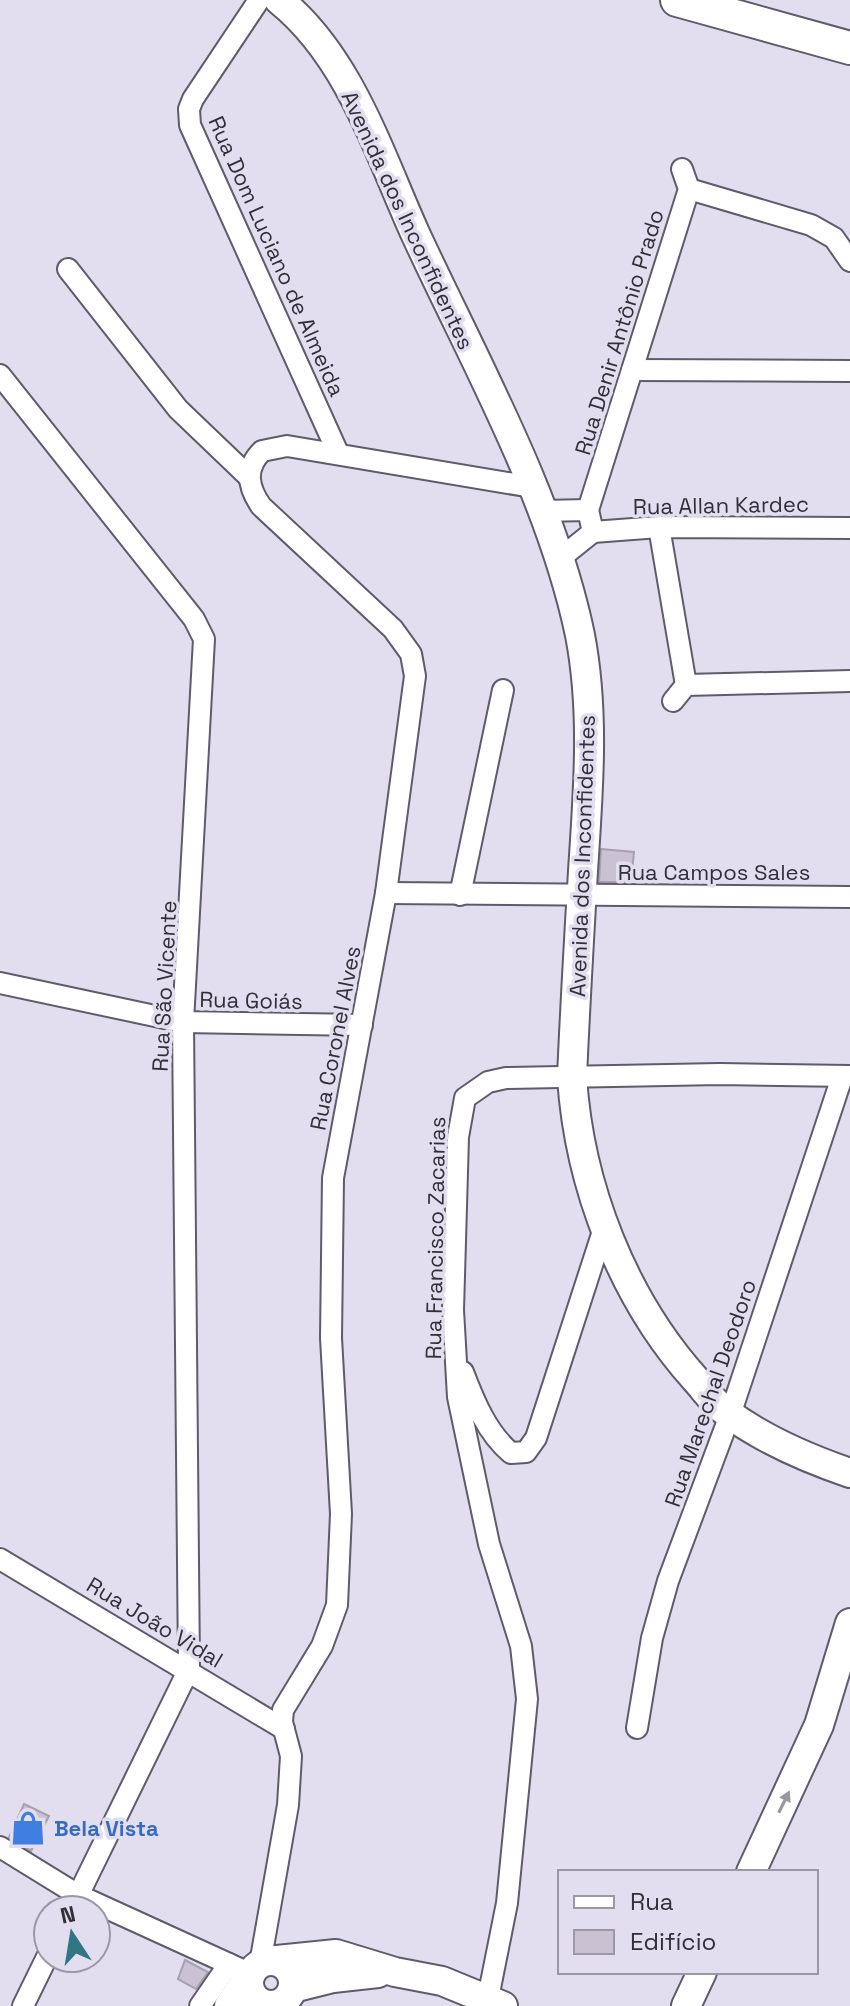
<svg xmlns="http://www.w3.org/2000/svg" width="850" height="2006" font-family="'Space Grotesk',sans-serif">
<rect width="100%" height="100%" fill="#e3ddf0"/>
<g fill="#cac1d2" stroke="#a89fb0" stroke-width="2">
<path d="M601,849L634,852L631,882H599Z"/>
<path d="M24,1804L49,1816L31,1851L9,1837Z"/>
<path d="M185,1960L208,1972L196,1989L178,1979Z"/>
</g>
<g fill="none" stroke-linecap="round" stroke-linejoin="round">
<g stroke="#5f5b6b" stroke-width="24">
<g id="street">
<path d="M259,0L193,99L189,109L190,125L338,453"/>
<path d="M689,189L811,225L834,238L850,261"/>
<path d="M68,269L178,409L249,477"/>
<path d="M632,370L850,371"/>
<path d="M0,375L194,619L204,639L183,1022L189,1669L71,1910"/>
<path d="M588,510L689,189L682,169"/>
<path d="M541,511L588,510L593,532L558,560"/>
<path d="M659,527L686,685"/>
<path d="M593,532L659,527L850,528"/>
<path d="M673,701L686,685L850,681"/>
<path d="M386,893L850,897"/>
<path d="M460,895L503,690"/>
<path d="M0,983L183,1022L362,1025"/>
<path d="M463,1372C474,1401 487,1433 511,1453L526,1452L536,1438L605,1225"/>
<path d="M0,1559L284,1729"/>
<path d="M637,1728L652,1638L668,1581L730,1415L842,1077"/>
<path d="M0,1847L78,1895L251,1974"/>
<path d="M260,1964L288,1805L291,1756L282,1722L283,1710L322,1646L337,1605L341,1514L331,1338L333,1178L386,893L415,676L411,654L393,629L261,506C248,487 244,469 262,451L287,446L532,487"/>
<path d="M488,1998L507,1903L527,1699L521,1646L489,1544L458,1397L453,1310L458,1137L465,1098L488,1082L506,1078L720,1074L850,1076"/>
<path d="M23,2006L48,1955"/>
<path d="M200,2006L229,1964"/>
</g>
</g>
<g stroke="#5f5b6b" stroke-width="32">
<g id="secondary">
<path d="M279,0C349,56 379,153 415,233C474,361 551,496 580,635C595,713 588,793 583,871C579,939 575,1008 572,1077C579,1186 623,1299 696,1380C705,1390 714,1403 725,1411C762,1439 806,1458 850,1473"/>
<path d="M751,1872L819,1725L850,1623"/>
<path d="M267,1961L336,1954L395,1972L442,1981L503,2006"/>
<circle cx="271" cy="1983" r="22"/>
<path d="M293,1988L333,1978L378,1973"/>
<path d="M229,2006L251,1974"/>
<path d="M686,2006L702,1972"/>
</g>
</g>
<g stroke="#5f5b6b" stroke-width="36">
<path id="primary" d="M677,0L850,48"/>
</g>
<use href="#street" stroke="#fff" stroke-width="20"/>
<use href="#secondary" stroke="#fff" stroke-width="28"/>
<use href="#primary" stroke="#fff" stroke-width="32"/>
</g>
<defs><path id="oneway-solid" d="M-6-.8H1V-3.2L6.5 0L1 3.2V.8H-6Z" transform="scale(2)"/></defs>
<use fill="#98979b" href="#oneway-solid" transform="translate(784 1802) rotate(-64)"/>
<defs>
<g id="shop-bare" transform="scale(2.76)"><path d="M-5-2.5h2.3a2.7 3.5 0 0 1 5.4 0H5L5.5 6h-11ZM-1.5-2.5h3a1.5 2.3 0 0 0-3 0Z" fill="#3f7fe0" stroke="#e3ddf0" stroke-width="2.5" paint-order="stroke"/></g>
</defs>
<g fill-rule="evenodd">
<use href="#shop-bare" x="28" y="1828"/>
</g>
<g text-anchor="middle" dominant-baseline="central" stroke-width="7" stroke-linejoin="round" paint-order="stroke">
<g font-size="22" fill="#312f37" stroke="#e3ddf0">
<text transform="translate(408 220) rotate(65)">Avenida dos Inconfidentes</text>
<text transform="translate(277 256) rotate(66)">Rua Dom Luciano de Almeida</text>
<text transform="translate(619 332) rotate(-73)">Rua Denir Antônio Prado</text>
<text transform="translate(721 505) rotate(-1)">Rua Allan Kardec</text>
<text transform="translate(582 856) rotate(-88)">Avenida dos Inconfidentes</text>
<text x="714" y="872">Rua Campos Sales</text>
<text transform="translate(164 986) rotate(-87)">Rua São Vicente</text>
<text transform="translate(251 1000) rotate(1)">Rua Goiás</text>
<text transform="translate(335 1038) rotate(-79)">Rua Coronel Alves</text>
<text transform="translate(435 1238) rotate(-89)">Rua Francisco Zacarias</text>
<text transform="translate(710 1393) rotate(-71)">Rua Marechal Deodoro</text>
<text transform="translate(155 1622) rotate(31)">Rua João Vidal</text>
</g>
<g font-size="22" font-weight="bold" fill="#366cbe" stroke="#e3ddf0" text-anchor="start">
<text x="54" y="1828">Bela Vista</text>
</g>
</g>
<rect x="558" y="1870" width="260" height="104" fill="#e3ddf0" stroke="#9c97a6" stroke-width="2"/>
<rect x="574" y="1896" width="40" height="12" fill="#ffffff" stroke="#9c97a6" stroke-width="2"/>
<text x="630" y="1910" font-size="24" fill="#312f37">Rua</text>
<rect x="574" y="1930" width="40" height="24" fill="#cac1d2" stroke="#9c97a6" stroke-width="2"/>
<text x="630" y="1950" font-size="24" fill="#312f37">Edifício</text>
<g transform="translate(72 1934) rotate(348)"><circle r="38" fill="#e3ddf0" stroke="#9c97a6" stroke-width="2"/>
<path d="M0-6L14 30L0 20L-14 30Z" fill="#317684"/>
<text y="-12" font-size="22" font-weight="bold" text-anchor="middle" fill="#312f37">N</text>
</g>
</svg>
